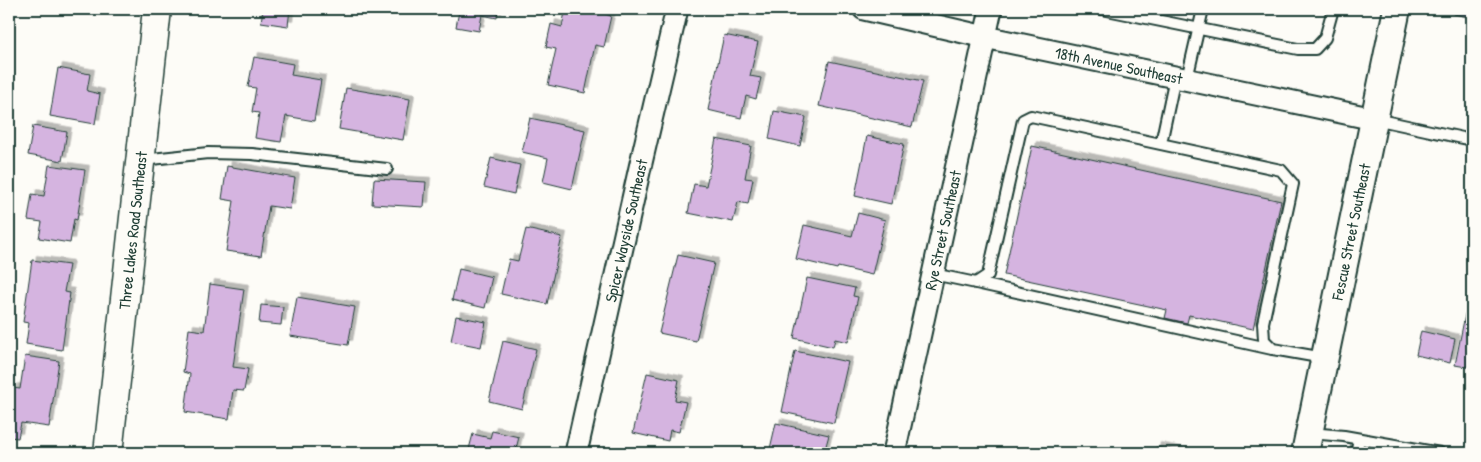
<svg xmlns="http://www.w3.org/2000/svg" width="1481" height="462" font-family="'Patrick Hand',sans-serif">
<defs>
<filter id="shadow"><feDropShadow dx="4.5" dy="-4.5" stdDeviation="0" flood-color="#0004"/></filter>
</defs>
<rect width="100%" height="100%" fill="#fdfcf7"/>
<filter id="ink" filterUnits="userSpaceOnUse"><feTurbulence type="fractalNoise" baseFrequency=".02" numOctaves="2"/><feDisplacementMap in="SourceGraphic" scale="10" xChannelSelector="R" yChannelSelector="G"/><feConvolveMatrix kernelMatrix="1 2 1 2 8 2 1 2 1" color-interpolation-filters="sRGB"/></filter>
<g filter="url(#ink)">
<g fill="#d5b4e0" stroke="#1f3d34" filter="url(#shadow)">
<path d="M263,9H290L288,26L261,22Z"/>
<path d="M447,9H498L497,18L482,15L479,31L456,27L459,11Z"/>
<path d="M555,9H606L605,14L611,16L604,47L595,45L585,93L548,85L556,49L546,47L551,24L562,27L565,12L555,10Z"/>
<path d="M1455,9H1472V18L1454,14Z"/>
<path d="M724,35L758,42L750,76L761,78L756,99L746,96L741,118L708,110Z"/>
<path d="M254,57L293,64L291,75L321,80L314,121L286,116L281,142L255,138L259,113L252,112L256,88L248,87Z"/>
<path d="M829,61L923,81L912,127L819,106Z"/>
<path d="M58,68L90,74L87,91L100,94L95,124L50,116Z"/>
<path d="M346,88L410,99L403,140L339,129Z"/>
<path d="M774,111L806,117L800,146L769,139Z"/>
<path d="M530,118L585,130L572,189L543,182L548,158L522,152Z"/>
<path d="M33,126L67,132L62,161L28,155Z"/>
<path d="M867,136L904,144L891,204L855,196Z"/>
<path d="M716,139L751,146L745,178L753,179L748,204L738,202L733,222L688,213L694,184L706,186Z"/>
<path d="M1032,146L1281,201L1253,329L1189,315L1187,323L1165,318L1167,310L1004,275Z"/>
<path d="M491,158L520,165L514,194L484,187Z"/>
<path d="M49,165L85,170L77,220L74,219L70,243L39,238L42,222L28,220L32,194L44,196Z"/>
<path d="M227,166L295,178L290,209L269,206L261,256L226,251L234,201L222,199Z"/>
<path d="M374,179L426,182L424,207L372,204Z"/>
<path d="M858,213L885,220L872,275L838,267L837,269L796,259L804,225L852,236Z"/>
<path d="M526,229L562,237L547,304L501,294L509,259L518,261Z"/>
<path d="M678,255L714,263L696,341L659,333Z"/>
<path d="M32,260L69,265L64,292L70,293L62,350L26,344L29,323L23,322Z"/>
<path d="M459,269L492,277L485,308L452,300Z"/>
<path d="M807,278L855,288L853,296L858,297L848,342L835,339L833,347L794,338Z"/>
<path d="M1472,280V368L1455,365Z"/>
<path d="M210,284L244,289L233,367L248,369L244,391L233,390L229,419L185,412L190,374L183,372L189,329L204,331Z"/>
<path d="M297,297L355,307L348,345L290,336Z"/>
<path d="M261,305L283,307L281,325L259,323Z"/>
<path d="M456,316L486,322L481,347L451,341Z"/>
<path d="M1421,331L1455,339L1450,363L1416,355Z"/>
<path d="M503,341L536,349L522,409L489,401Z"/>
<path d="M795,351L848,362L834,423L782,412Z"/>
<path d="M25,356L59,361L49,427L21,423L18,438L9,437V410L13,388L20,389Z"/>
<path d="M647,373L679,380L675,400L686,402L679,432L670,430L668,441L633,433Z"/>
<path d="M776,423L829,435L824,453H769Z"/>
<path d="M492,431L519,437L515,453H468L473,434L490,438Z"/>
<path d="M1156,447L1184,453H1155Z"/>
</g>
<g fill="none" stroke-linecap="round" stroke-linejoin="round">
<g stroke="#1f3d34" stroke-width="14">
<g id="service">
<path d="M1102,9L1298,49H1315L1325,38L1333,9"/>
<path d="M1187,79L1203,9"/>
<path d="M1375,119L1472,140"/>
<path d="M1161,143L1175,77"/>
<path d="M142,160L208,153L252,154L387,169"/>
<path d="M933,274L976,283L988,275L1023,120L1031,116L1281,170L1293,184L1263,323L1264,340L1273,349L1324,358"/>
<path d="M976,283L1272,349"/>
<path d="M1310,433L1344,436L1440,453"/>
<path d="M1356,453L1359,439"/>
</g>
</g>
<g stroke="#1f3d34" stroke-width="25">
<g id="minor">
<path id="s1" d="M864,9L985,37L1374,119"/>
<path id="s2" d="M576,453L641,163L677,9"/>
<path id="s3" d="M894,453L991,9"/>
</g>
</g>
<g stroke="#1f3d34" stroke-width="30">
<g id="tertiary">
<path id="s4" d="M1305,453L1397,9"/>
</g>
</g>
<g stroke="#1f3d34" stroke-width="31">
<g id="secondary">
<path id="s5" d="M108,453L157,9"/>
</g>
</g>
<use href="#service" stroke="#fdfcf7" stroke-width="10"/>
<use href="#minor" stroke="#fdfcf7" stroke-width="21"/>
<use href="#tertiary" stroke="#fdfcf7" stroke-width="26"/>
<use href="#secondary" stroke="#fdfcf7" stroke-width="28"/>
</g>
</g>
<g text-anchor="middle" dominant-baseline="central" stroke-width="4.5" stroke-linejoin="round" paint-order="stroke">
<g font-size="16" fill="#1f3d34" stroke="#fdfcf7">
<text stroke="none"><textPath href="#s1" startOffset="261">18th Avenue Southeast</textPath></text>
<text stroke="none"><textPath href="#s5" startOffset="224">Three Lakes Road Southeast</textPath></text>
<text stroke="none"><textPath href="#s2" startOffset="228">Spicer Wayside Southeast</textPath></text>
<text stroke="none"><textPath href="#s3" startOffset="228">Rye Street Southeast</textPath></text>
<text stroke="none"><textPath href="#s4" startOffset="226">Fescue Street Southeast</textPath></text>
</g>
</g>
<rect width="1481" height="462" fill="none" stroke="#fdfcf7" stroke-width="30"/>
<rect x="15" y="15" width="1451" height="432" fill="none" stroke="#1f3d34" stroke-width="2" filter="url(#ink)"/>
</svg>
